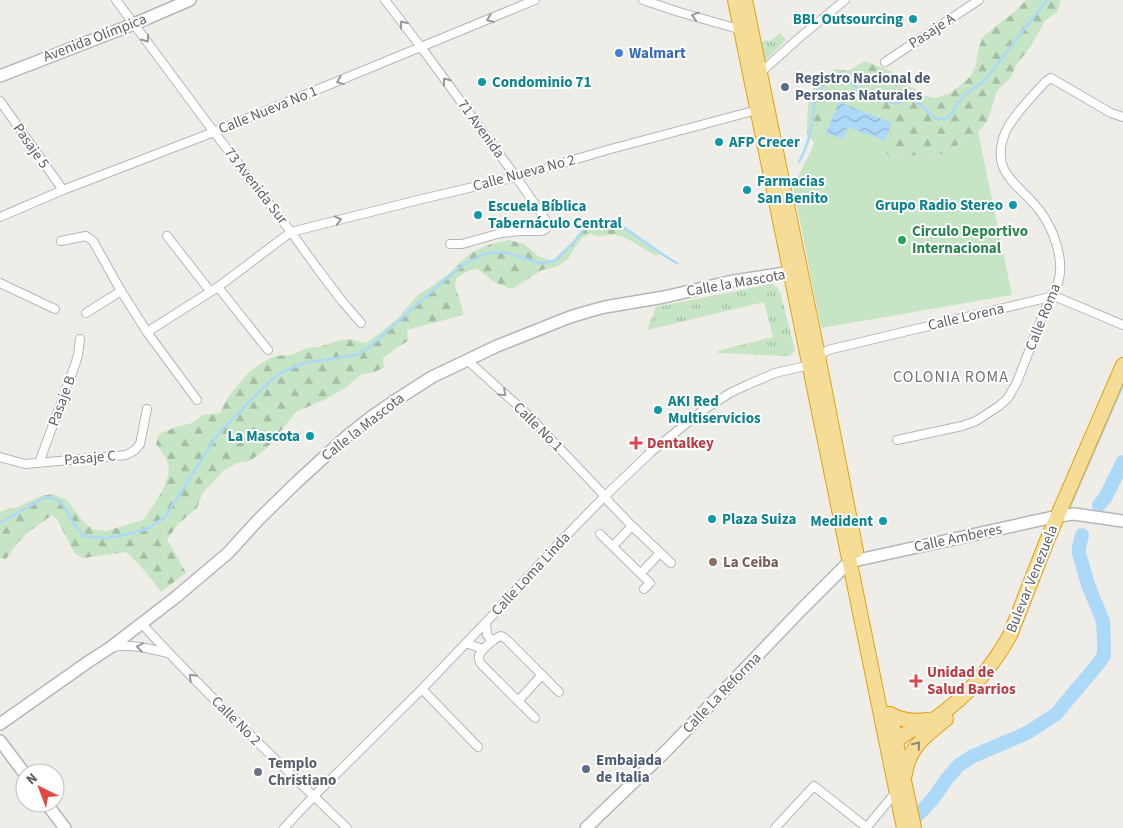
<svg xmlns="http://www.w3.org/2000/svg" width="1123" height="828" font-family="'Source Sans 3',sans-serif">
<defs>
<pattern id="grass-tufts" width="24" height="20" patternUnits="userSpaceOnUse" patternTransform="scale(1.25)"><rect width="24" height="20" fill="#c6e5c5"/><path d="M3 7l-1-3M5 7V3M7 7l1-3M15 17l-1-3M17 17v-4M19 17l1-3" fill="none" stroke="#a4bda4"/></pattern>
<pattern id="forest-firs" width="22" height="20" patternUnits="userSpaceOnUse" patternTransform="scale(1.25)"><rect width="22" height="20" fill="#c6e5c5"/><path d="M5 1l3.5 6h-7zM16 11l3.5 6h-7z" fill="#a4bda4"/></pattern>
<pattern id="water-waves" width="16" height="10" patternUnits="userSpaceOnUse" patternTransform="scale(1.25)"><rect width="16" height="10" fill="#add9f9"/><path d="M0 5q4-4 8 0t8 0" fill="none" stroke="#90b3cd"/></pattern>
</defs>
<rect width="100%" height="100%" fill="#efede7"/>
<g fill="url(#grass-tufts)">
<path d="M780,33L786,40L766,60L762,59L756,42L768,40L769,42Z"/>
<path d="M771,284C777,286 779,290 781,295L795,350L791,355L785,356L718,353L717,351L773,337L764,302L647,330L656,307Z"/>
</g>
<g fill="url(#forest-firs)">
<path d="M1026,0H1061L1057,12L1045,21L1031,46L1017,64L1011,77L997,91L987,122L978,132L943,154L889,157L883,150L828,105L814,142L807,134C808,114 805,91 822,77C826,74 831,71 835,69L848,71L865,61L893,72L900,84L914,88L924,96L935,98L951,93L970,77L976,65L978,50L983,37L997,25L1012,14Z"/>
<path d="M598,219L616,222L661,253L656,256C643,249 631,239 617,235C608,233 603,239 590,234L583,237L575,247L568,259L556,267L542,270L512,289C497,285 489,279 478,269C469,269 464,273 456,279L455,286L464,314C445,321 426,324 407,330L408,341L398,347L383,358L384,367L375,372L362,374L346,387L326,399L296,412L267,448L250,461L237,463L223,471L202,494L197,508L179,523L167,539L186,573L161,592C150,577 140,564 126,552L83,558L75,554L57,519L52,515L26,534L16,545L6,559L0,558V512L7,509L18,507L41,496L53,494L67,500L82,520L92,529L106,531L143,520C153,506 175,478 167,460C164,454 159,449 156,444L159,434L176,427L192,423L203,415L220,413L228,397L248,373L263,362L275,356L291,355L307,348L319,347L337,341L350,339L366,343L380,333L396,320L419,294L433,285L450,273L461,261L474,251L491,244L509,240L524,244L538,256L553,261L573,243L589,223Z"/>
</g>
<path fill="#c6e5c5" d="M836,88L896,116L883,149L889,157L943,154L978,132L1012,295L821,328L793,186L811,151L828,105Z"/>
<path fill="url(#water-waves)" d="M839,102L892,123L885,141L848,127L843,139L826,133Z"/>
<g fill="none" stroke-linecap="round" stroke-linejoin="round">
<g stroke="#add9f9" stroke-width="2.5">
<path d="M799,162C804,153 808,143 810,133C817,105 808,94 836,74C848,76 849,83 858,89C863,93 870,93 876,96C883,99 887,103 894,103C901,104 906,99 913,98L936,119H946L951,114L963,96L985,80L1047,0"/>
<path d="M1068,511L1123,385"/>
<path d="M0,523L44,498L55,499L63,505L75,525L83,536L106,538L123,535L147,529L165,517L218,434L267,384L280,373L304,363L356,355L368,348L453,273L466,263L484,254L503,252L540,263L554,261L573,243L589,223L598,219L616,222L668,258L677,263"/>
</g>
<g stroke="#add9f9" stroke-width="14">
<path d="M1099,505L1105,498L1123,462"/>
<path d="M905,827L924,809L935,796L946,780L959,765L973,756L1027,733L1056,714L1098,664L1104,655V642L1103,621L1088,585L1079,553V547L1082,535"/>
</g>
<g stroke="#b4b7ba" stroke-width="10">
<g id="street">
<path d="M116,0L214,132L291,232L317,268L342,301L361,323"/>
<path d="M385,0L421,47L516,177L548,223L546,229L541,231H522L501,233L462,244H450"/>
<path d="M643,0L679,12L742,30"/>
<path d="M885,62L979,0"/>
<path d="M760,73L799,38L845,0"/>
<path d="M0,101L63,190"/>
<path d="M0,217L63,190L214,132L535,0"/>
<path d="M167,236L210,291"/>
<path d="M61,241L86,236L93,241L121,291L147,332L197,400"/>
<path d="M0,283L55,309"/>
<path d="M218,287L268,350"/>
<path d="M86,313L121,291"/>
<path d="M147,332L218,287L291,232L422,199L516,177L607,150L757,110"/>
<path d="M467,360L525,412L605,496L608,501L632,526L671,563"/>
<path d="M897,440L962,426L976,421L999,406L1008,398L1017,382L1050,297C1053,293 1056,288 1058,283C1065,260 1054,230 1040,211C1020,184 989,174 1005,133C1013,115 1033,96 1045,82L1051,78L1111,113L1123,117"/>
<path d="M0,457L25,464L126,455L135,450L140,444L147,409"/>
<path d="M39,463L75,365L78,355L80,339"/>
<path d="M600,534L650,583L644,589"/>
<path d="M613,546L632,526"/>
<path d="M641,573L660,553"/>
<path d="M486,623L487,635L493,641"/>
<path d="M142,624C207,695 277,761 347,828"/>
<path d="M466,643L480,648L483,650"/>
<path d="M112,647C131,644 148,648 167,653"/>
<path d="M422,689L478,747"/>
<path d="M518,701L542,675"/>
<path d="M535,718L481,664C479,660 478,659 479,656C481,649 495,638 501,636L505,638L559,692"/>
<path d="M284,828L314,796L422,689L491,617L562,540L605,496L651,452L702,411L730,393L747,385L775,373L810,365L818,356L828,350L1050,297L1059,298L1123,325"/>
<path d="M775,828L814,786L866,827"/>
<path d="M866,828L896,792"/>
</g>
</g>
<g stroke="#b3b6ba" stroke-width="14">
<g id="secondary">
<path d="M0,76L134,24L190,0"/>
<path d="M0,724L88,662L111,647L176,597L228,553L259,519L297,482L346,437L371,417L393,402L432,377L497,346L570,317L590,311L605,307L664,297L733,281L798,271"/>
<path d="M0,741L25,774"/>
<path d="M46,803L65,828"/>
<path d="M586,828L668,749L800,611L849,562L1058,516L1074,514L1123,521"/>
</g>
</g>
<g stroke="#e6a110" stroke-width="16">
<g id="highway">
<path d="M735,0L904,828"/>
<path d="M745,0L818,356L856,551"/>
<path d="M890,714L914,828"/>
<path d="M890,714C902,721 913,722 927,720"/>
<path d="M891,746C899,737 909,731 919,726C925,723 931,721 936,718C967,696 992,668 1010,635L1048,538L1123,365"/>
<path d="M905,774C909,746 926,736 946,719"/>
</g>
</g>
<use href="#street" stroke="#fff" stroke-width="8"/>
<use href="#secondary" stroke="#fff" stroke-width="11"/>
<use href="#highway" stroke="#f6dd97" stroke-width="14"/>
</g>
<defs><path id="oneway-chevron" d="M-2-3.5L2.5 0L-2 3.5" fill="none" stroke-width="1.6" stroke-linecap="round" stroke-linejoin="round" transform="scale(1.25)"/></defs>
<g stroke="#96999c">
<use href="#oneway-chevron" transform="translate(695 16) rotate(-164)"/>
<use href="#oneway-chevron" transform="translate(490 19) rotate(157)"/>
<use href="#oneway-chevron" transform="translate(403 24) rotate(-128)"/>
<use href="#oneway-chevron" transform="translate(146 39) rotate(54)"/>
<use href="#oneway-chevron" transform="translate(340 81) rotate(158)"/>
<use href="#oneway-chevron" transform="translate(446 81) rotate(-126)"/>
<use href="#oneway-chevron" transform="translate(338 220) rotate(-14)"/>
<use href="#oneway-chevron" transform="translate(503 393) rotate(42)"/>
<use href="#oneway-chevron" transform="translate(140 647) rotate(-172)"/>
<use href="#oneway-chevron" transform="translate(192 677) rotate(-135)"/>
</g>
<use stroke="#8c8775" href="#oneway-chevron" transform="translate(917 745) rotate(-51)"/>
<g fill="#0f9aa8" stroke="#fff" stroke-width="2">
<circle cx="913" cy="19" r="5"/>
<circle cx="482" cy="82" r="5"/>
<circle cx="719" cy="142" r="5"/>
<circle cx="747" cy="190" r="5"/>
<circle cx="1013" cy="205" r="5"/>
<circle cx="478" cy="215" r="5"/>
<circle cx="658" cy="410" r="5"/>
<circle cx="310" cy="436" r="5"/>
<circle cx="712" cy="519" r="5"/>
<circle cx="883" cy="521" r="5"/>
</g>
<circle fill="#3f7fe0" stroke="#fff" stroke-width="2" cx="619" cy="53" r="5"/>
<g fill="#5c6f8a" stroke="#fff" stroke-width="2">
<circle cx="785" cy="87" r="5"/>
<circle cx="586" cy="769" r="5"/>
</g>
<circle fill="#2e9e5b" stroke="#fff" stroke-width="2" cx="902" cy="240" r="5"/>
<g fill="#e0444e" stroke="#fff" stroke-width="2">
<path d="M633.5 435.5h5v5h5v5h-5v5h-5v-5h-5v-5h5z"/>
<path d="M913.5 673.5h5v5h5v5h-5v5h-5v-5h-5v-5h5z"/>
</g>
<circle fill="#8d6e63" stroke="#fff" stroke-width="2" cx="713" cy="562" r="5"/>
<circle fill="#6b7280" stroke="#fff" stroke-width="2" cx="258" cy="772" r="5"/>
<g text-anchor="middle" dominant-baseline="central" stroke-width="4" stroke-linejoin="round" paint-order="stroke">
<g font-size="15" font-weight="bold" fill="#0d838f" stroke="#fff" text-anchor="start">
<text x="903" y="19" text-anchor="end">BBL Outsourcing</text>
<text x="492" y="82">Condominio 71</text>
<text x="729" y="142">AFP Crecer</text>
<text x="757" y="181">Farmacias<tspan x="757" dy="17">San Benito</tspan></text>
<text x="1003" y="205" text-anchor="end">Grupo Radio Stereo</text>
<text x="488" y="206">Escuela Bíblica<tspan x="488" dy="17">Tabernáculo Central</tspan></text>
<text x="668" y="401">AKI Red<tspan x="668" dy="17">Multiservicios</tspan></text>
<text x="300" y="436" text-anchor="end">La Mascota</text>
<text x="722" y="519">Plaza Suiza</text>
<text x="873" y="521" text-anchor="end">Medident</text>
</g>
<g font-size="15" fill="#5e6266" stroke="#fff">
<text transform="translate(932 31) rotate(-33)">Pasaje A</text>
<text transform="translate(95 38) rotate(-21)">Avenida Olímpica</text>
<text transform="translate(268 110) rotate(-22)">Calle Nueva No 1</text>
<text transform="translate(481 129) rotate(54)">71 Avenida</text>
<text transform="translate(31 146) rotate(55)">Pasaje 5</text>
<text transform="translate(524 173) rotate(-15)">Calle Nueva No 2</text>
<text transform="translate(256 186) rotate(52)">73 Avenida Sur</text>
<text transform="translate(736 283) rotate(-10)">Calle la Mascota</text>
<text transform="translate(966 317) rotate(-13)">Calle Lorena</text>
<text transform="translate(1043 317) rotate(-68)">Calle Roma</text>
<text transform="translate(62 401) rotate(-70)">Pasaje B</text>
<text transform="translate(363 427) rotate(-38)">Calle la Mascota</text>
<text transform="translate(538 427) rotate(45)">Calle No 1</text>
<text transform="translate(90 458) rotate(-5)">Pasaje C</text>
<text transform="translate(958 538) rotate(-12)">Calle Amberes</text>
<text transform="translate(531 574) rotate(-47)">Calle Loma Linda</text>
<text transform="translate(1032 579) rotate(-68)">Bulevar Venezuela</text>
<text transform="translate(722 693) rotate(-46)">Calle La Reforma</text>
<text transform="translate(236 721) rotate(45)">Calle No 2</text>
</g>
<g font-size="15" font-weight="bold" fill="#366cbe" stroke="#fff" text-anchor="start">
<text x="629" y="53">Walmart</text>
</g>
<g font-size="15" font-weight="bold" fill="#4e5e75" stroke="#fff" text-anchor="start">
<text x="795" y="78">Registro Nacional de<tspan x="795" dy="17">Personas Naturales</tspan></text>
<text x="596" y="760">Embajada<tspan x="596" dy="17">de Italia</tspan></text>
</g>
<g font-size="15" font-weight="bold" fill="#27864d" stroke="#fff" text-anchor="start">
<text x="912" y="231">Circulo Deportivo<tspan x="912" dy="17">Internacional</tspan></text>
</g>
<g font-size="15" font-weight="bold" fill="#be3a42" stroke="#fff" text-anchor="start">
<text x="647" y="443">Dentalkey</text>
<text x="927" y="672">Unidad de<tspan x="927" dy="17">Salud Barrios</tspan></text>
</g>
<g font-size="15" font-weight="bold" fill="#785e54" stroke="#fff" text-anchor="start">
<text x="723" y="562">La Ceiba</text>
</g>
<g font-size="15" font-weight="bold" fill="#5b616d" stroke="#fff" text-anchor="start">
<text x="268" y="763">Templo<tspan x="268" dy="17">Christiano</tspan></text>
</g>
<g font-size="16" letter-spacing="1" fill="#6f7478" stroke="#fff">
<text x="951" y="377">COLONIA ROMA</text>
</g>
</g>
<g transform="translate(40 788) rotate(318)"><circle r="24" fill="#ffffff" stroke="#bfc0c2"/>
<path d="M0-4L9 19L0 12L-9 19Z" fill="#de493e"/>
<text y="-8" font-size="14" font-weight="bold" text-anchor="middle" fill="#5e6266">N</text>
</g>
</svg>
